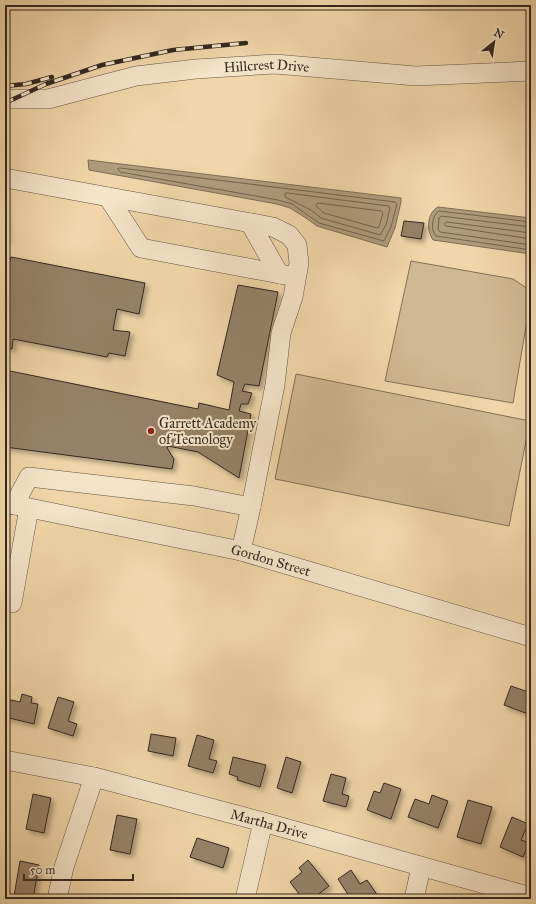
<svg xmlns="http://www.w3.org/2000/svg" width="536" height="904" font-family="'IM FELL Great Primer',serif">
<defs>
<filter id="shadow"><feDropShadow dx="3.5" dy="3.5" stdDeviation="2" flood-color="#0004"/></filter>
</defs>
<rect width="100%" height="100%" fill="#f0d6aa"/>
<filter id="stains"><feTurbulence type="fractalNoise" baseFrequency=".005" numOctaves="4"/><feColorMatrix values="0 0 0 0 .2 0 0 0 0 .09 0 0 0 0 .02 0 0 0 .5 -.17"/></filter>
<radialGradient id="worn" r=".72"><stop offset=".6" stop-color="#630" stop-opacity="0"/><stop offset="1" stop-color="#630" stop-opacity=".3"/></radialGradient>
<g fill="#d0b892" stroke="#827058">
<path d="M411,261L513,279L525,287L531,297L513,403L385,381Z"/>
<path d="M296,374L530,421L509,526L275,479Z"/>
</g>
<g fill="#b09b7b" stroke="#7e6d56">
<path d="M88,160L401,198V202L395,228L387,247L317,226L306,218L290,208L277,204L89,170Z"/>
<path d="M438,207L531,218V254L433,240C426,230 427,213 438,207Z"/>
</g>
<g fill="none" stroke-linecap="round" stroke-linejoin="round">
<g stroke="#72624d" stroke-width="1">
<path d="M120,168L395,202L397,204L391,227L384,241L319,223L292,204L278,200L120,172L118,169Z"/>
<path d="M287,193L389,206L390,208L386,225L380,235L321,218L311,210L285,197V194Z"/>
<path d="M318,203L381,211L383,213L379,227L377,228L324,213L316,206Z"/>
<path d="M531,222L439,211C432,215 430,230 436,236L531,250"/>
<path d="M531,227L441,216L439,218L438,229L440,232L531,245"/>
<path d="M531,233L447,222L444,224L446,226L531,239"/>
</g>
</g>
<g fill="#968267" stroke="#34281f" filter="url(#shadow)">
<path d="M5,189L7,240L5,241Z"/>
<path d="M404,221L424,223L421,239L401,236Z"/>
<path d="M11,257L145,283L139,314L117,309L113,330L130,332L125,356L109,353L107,357L13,339L12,349L5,347V273H7Z"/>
<path d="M238,285L278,292L259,386L245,384L242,391L252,393L248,404H241L239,411L251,414L239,478L198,452L168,446L167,448L174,459L172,469L5,447V370L198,409L199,403L229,410L234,382L217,375Z"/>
<path d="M511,686L531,693V715L504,705Z"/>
<path d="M22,694L32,697L31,703L38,704L34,724L5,717L6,699L20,702Z"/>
<path d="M58,697L74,702L68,721L77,724L73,736L48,728Z"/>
<path d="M151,734L176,738L173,756L148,751Z"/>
<path d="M197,735L214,740L209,759L217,761L213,773L188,766Z"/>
<path d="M233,757L266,765L260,787L237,780L238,777L229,774Z"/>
<path d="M286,757L301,762L292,793L277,788Z"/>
<path d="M331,774L346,778L342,794L349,796L346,807L323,801Z"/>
<path d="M384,783L401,789L391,819L367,810L374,791L380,793Z"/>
<path d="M33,794L51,798L44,833L26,829Z"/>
<path d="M432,795L448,801L438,828L408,817L415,799L429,804Z"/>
<path d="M468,800L492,807L481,844L457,837Z"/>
<path d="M117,815L137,819L130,854L110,850Z"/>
<path d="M512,817L528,824L521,840L529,843L523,857L500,847Z"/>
<path d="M197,838L229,848L223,868L190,857Z"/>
<path d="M308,860L329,886L312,899H303L290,882L302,872L299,868Z"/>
<path d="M20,861L39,865L33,899L14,896Z"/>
<path d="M351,870L360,884L367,880L380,899H351L338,879Z"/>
</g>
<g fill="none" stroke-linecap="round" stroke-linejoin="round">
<g stroke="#635442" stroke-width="20">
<g id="minor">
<path id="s1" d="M5,99H48L136,76L196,69L275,64L416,76L531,71"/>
<path d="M5,178L273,227L289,235L297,245L299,263L293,297L281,333L275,385L251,507"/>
<path d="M108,197L141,248L296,277"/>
<path d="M250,223L279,274"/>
<path id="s2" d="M5,503L241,551L531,637"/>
<path d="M14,505L29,477L194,496L251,507L241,551"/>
<path d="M12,603L29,508"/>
<path id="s3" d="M5,760L94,777L263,822L531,897"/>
<path d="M57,899L64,867L94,777"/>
<path d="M245,899L263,822"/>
<path d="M414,899L421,867"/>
</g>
</g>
<use href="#minor" stroke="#f5e4c8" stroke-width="19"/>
<g stroke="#34281f" stroke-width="4.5">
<g id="rail">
<path d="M506,5L531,9"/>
<path d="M5,86L26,84L52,77"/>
<path d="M5,103L46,84L102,65L173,50L246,43"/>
</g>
</g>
<use href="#rail" stroke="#f5e4c8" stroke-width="3" stroke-dasharray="9" stroke-linecap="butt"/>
</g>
<circle fill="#8f2418" stroke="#f5e4c8" stroke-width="1.5" cx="151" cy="431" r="4"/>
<g text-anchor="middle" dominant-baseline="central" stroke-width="4" stroke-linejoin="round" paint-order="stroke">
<g font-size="14" fill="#34281f" stroke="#f5e4c8">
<text stroke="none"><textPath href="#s1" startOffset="265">Hillcrest Drive</textPath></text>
<text stroke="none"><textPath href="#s2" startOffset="272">Gordon Street</textPath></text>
<text stroke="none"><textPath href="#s3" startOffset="272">Martha Drive</textPath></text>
</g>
<g font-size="14" fill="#34281f" stroke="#f5e4c8" text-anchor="start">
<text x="159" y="423">Garrett Academy<tspan x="159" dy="16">of Tecnology</tspan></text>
</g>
</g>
<rect width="536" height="904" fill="none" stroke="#f0d6aa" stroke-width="20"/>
<rect x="6" y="6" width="524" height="892" fill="none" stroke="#34281f" stroke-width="2"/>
<rect x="10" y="10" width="516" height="884" fill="none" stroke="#34281f"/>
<g transform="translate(494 42) rotate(30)" stroke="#f5e4c8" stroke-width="3" paint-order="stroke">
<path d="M0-3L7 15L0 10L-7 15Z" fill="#34281f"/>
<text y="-6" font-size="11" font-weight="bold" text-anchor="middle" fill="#34281f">N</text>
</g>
<path d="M24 874v6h109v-6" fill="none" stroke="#34281f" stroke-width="2"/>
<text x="30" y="874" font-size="12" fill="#34281f" stroke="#f5e4c8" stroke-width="3" paint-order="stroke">50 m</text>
<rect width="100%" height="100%" filter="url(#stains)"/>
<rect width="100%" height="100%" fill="url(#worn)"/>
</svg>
